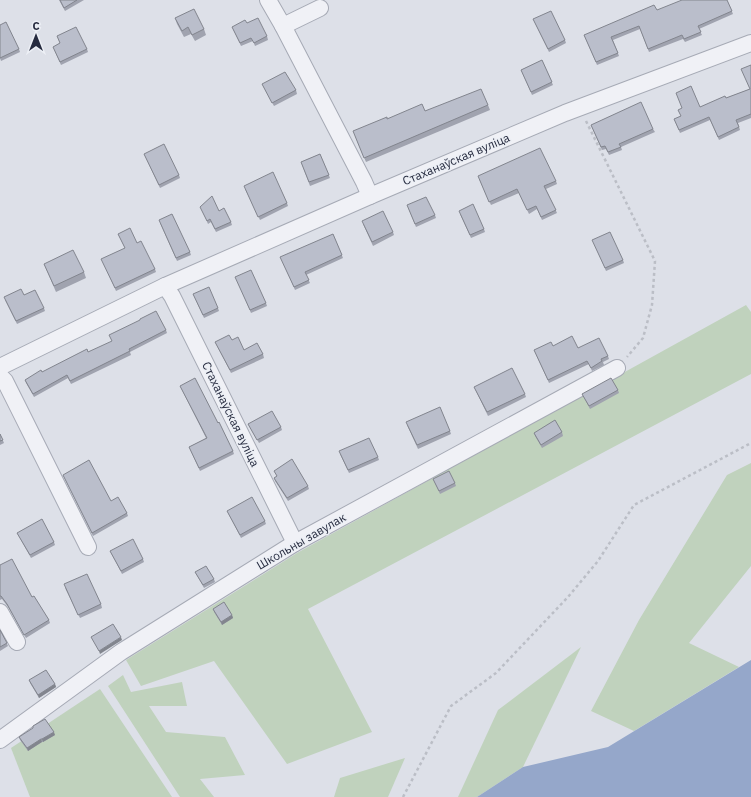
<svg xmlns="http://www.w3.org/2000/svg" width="751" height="797" font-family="'IBM Plex Sans',sans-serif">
<rect width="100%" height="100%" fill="#dde0e8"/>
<g fill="#c0d2bd">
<path d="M746,305L751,312V374L308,609L372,732L287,764L214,661L141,686L126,660L297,553Z"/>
<path d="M751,463V566L689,643L739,667L634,731L591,711L639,620L727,475Z"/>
<path d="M581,647L523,767L477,797H458L498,710Z"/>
<path d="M123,675L131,692L182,682L187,706H149L166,732L225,737L245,775L200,779L214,797H180L108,686Z"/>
<path d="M100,689L172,797H30L11,748Z"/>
<path d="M405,758L388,797H334L340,778Z"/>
</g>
<path fill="#95a7ca" d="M751,660V797H477L523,767L608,747Z"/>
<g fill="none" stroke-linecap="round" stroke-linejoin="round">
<g stroke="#a6aab5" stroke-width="18">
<g id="minor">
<path d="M268,0L283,26L364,182L370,196"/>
<path d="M283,26L320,8"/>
<path d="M165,286L172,296L295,543"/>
<path d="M0,367L165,286L370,196L565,113L751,43"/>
<path d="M0,376L5,381L88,547"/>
<path d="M0,612L17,642"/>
<path d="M0,740L121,652L295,543L617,368"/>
</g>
</g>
<g stroke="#bbbec6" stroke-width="2.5" stroke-dasharray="3 3" stroke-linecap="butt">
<path d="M586,121L655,261L652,305L643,338L627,357"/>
<path d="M403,797L451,706L496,673L568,597L598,561L634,505L751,443"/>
</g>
<use href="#minor" stroke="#f0f1f6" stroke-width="16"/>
</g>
<g fill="#a0a3af">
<path d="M59,0H84L65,11Z"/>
<path d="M727,0L733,14L699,29L702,35L685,42L683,39L649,52L640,29L613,40L619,56L597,65L584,35L657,10Z"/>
<path d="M175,18L204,29L206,35L195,41L191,34L184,37L177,24Z"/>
<path d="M533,19L565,40L566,43L549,52Z"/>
<path d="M247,23L267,36L268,40L255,46L253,41L241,46L232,27Z"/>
<path d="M0,25L19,49L20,52L1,61L0,58Z"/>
<path d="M57,36L87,49L88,52L61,65L53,47L60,43Z"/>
<path d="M542,60L553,85L532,95L521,70Z"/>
<path d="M751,65V118L738,123L740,130L719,140L710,120L680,133L674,119L681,116L682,108L700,107L726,98L750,89Z"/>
<path d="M262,84L296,90L297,94L274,106Z"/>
<path d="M488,105L490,110L366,162L355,136L387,119L425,111Z"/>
<path d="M591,125L653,129L655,132L621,147L622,150L609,155L606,149L602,150Z"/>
<path d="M144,154L179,175L180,178L160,188Z"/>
<path d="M320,154L330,178L310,186L301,162Z"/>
<path d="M479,179L556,181L557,184L546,189L557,213L542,220L537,209L529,214L519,193L491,205Z"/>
<path d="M245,189L287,203L288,206L260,220Z"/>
<path d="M407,205L435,215L436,218L416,227Z"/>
<path d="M202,210L219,211L231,222L232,225L216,232L211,222L208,224Z"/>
<path d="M460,214L484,229L485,232L471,238Z"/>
<path d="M160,223L190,252L191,255L177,261Z"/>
<path d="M363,224L393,232L394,235L373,246Z"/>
<path d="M118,234L137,243L155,269L156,272L116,291L103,262L125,248Z"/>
<path d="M333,234L343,258L306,275L310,283L295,290L282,260Z"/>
<path d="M594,243L623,260L624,263L606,271Z"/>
<path d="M44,264L84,272L86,278L56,292Z"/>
<path d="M237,280L266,303L267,306L251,313Z"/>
<path d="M193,294L218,308L219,311L204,318Z"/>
<path d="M24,295L44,308L45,311L17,324L5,300Z"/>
<path d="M166,330L167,333L130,352L131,355L71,384L68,378L34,397L26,383L25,380L42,372Z"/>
<path d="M232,340L244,350L263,354L264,358L231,373L215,342Z"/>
<path d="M553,346L578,348L608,356L609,359L603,362L604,365L592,371L589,364L549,383L534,350Z"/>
<path d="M180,386L233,451L234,454L200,471L189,447L206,438Z"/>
<path d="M474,387L525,394L526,397L488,416Z"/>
<path d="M618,390L619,393L590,409L582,394Z"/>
<path d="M248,424L281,427L282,430L259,443Z"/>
<path d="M407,425L450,431L451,434L418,449Z"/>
<path d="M562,432L563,436L542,448L535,436L534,433Z"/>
<path d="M0,434L4,443L0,445Z"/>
<path d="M340,454L378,457L379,460L349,473Z"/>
<path d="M274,471L308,486L309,489L288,501L275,481L274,478L277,476Z"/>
<path d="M63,475L111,501L127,513L128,516L93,536Z"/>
<path d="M433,479L455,483L456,486L440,494Z"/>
<path d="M227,511L265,521L266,524L241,538Z"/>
<path d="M17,533L54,542L55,545L31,558Z"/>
<path d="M110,551L143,559L144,562L122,574Z"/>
<path d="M0,565L32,597L49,620L50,623L26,638L8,607L2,599L0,600Z"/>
<path d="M195,572L214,579L215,582L204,588Z"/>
<path d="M65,588L101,604L102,608L80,618Z"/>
<path d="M213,609L232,615L233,618L222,625L214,612Z"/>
<path d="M0,630L8,646L0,651Z"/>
<path d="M29,680L55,684L56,687L39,698L30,683Z"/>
<path d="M55,735L43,742H42L28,751L20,740L19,737Z"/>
</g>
<g fill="#82858e">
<path d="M232,615L233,618L222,625L221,622Z"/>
<path d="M121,637L122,640L100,654L99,651Z"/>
<path d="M55,684L56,687L39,698L38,695Z"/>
<path d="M54,732L55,735L43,742L42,739Z"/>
<path d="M41,739L42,742L28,751L27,748Z"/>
</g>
<g fill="#babecb" stroke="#82858e">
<path d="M60,0H77L64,8Z"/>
<path d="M682,0H727L732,11L698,26L701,32L684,39L682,35L648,49L639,26L611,37L618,53L596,62L584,35L654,5L657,10Z"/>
<path d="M194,9L204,29L192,35L188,27L182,31L175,18Z"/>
<path d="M551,11L565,40L548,49L533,19Z"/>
<path d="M258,18L267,36L254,43L251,38L240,43L232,27L245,20L247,23Z"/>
<path d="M6,22L19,49L0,58V25Z"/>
<path d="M76,27L87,49L60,62L53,47L60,43L57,36Z"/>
<path d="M542,60L552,82L531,92L521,70Z"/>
<path d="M751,65V114L736,120L739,127L718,137L709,117L679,130L674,119L681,116L678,110L682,108L676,93L691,86L700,107L725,96L726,98L750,89L741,69Z"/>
<path d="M285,72L296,90L272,103L262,84Z"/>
<path d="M481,89L488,105L364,158L353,131L387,117V119L422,104L425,111Z"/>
<path d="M641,102L653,129L619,144L621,147L608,152L605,146L601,147L591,125Z"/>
<path d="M164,144L179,175L159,185L144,154Z"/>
<path d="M540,148L556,181L544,186L556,210L541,217L536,206L527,210L517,189L489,202L478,176Z"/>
<path d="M320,154L329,175L309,182L301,162Z"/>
<path d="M273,172L287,203L258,217L244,186Z"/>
<path d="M212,196L219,211L224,208L231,222L215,229L210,219L207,221L200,207Z"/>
<path d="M426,197L435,215L415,224L407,205Z"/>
<path d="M473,204L484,229L470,235L459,211Z"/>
<path d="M383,211L393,232L372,242L362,221Z"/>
<path d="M172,214L190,252L176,258L159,220Z"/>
<path d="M130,228L137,243L141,241L155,269L115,288L101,259L125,248L118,234Z"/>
<path d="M610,232L623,260L605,268L592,240Z"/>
<path d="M333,234L342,255L305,272L309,280L294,287L280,257Z"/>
<path d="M73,250L84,272L54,286L44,264Z"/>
<path d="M251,270L266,303L250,310L235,277Z"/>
<path d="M209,287L218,308L203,315L193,294Z"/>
<path d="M21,289L24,295L35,290L44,308L16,321L4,297Z"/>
<path d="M156,311L166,330L129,349L130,351L70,381L67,375L33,394L25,380L41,370L42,372L87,349L88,352L112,341L109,335L140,320V319Z"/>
<path d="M229,335L232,340L238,337L244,350L257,343L263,354L230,370L215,342Z"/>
<path d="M572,336L578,348L599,338L608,356L601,359L602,361L591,368L587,361L548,380L534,350L551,342L553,346Z"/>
<path d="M512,368L525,394L487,412L474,387Z"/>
<path d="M195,378L218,423L219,422L233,451L199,468L189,447L207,438L180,386Z"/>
<path d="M611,378L618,390L589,406L582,394Z"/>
<path d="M440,407L450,431L417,445L406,422Z"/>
<path d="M272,411L281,427L257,440L248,424Z"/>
<path d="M555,420L562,432L541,445L534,433Z"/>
<path d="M0,434L3,440L0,441Z"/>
<path d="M369,438L378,457L348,470L339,451Z"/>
<path d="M292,459L308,486L287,498L274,478L277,476L274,471Z"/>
<path d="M89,460L111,501L118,497L127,513L92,533L63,475Z"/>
<path d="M449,471L455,483L439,491L433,479Z"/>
<path d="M252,497L265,521L240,535L227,511Z"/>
<path d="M42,519L54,542L30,555L17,533Z"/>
<path d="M133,539L143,559L121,571L110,551Z"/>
<path d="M12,559L32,597L34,596L49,620L24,635L7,604L1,596H0V565Z"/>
<path d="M206,566L214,579L203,585L195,572Z"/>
<path d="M87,574L101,604L78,615L64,584Z"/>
<path d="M224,602L232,615L221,622L213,609Z"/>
<path d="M113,624L121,637L99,651L91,637Z"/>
<path d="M0,630L7,643L0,647Z"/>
<path d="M46,670L55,684L38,695L29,680Z"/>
<path d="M45,719L54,732L42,739H41L27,748L19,737L33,728V726Z"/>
</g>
<g text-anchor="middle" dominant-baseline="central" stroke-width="3" stroke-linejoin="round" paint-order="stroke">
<g font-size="12" fill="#262b3f" stroke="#eceff5">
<text transform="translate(456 159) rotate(-23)">Стаханаўская вуліца</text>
<text transform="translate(231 414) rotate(64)">Стаханаўская вуліца</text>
<text transform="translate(301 541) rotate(-30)">Школьны завулак</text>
</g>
</g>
<g transform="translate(36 36)" stroke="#eceff5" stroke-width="3" paint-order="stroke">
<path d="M0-3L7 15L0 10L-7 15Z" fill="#262b3f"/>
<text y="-6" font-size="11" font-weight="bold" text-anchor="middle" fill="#262b3f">С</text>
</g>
</svg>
